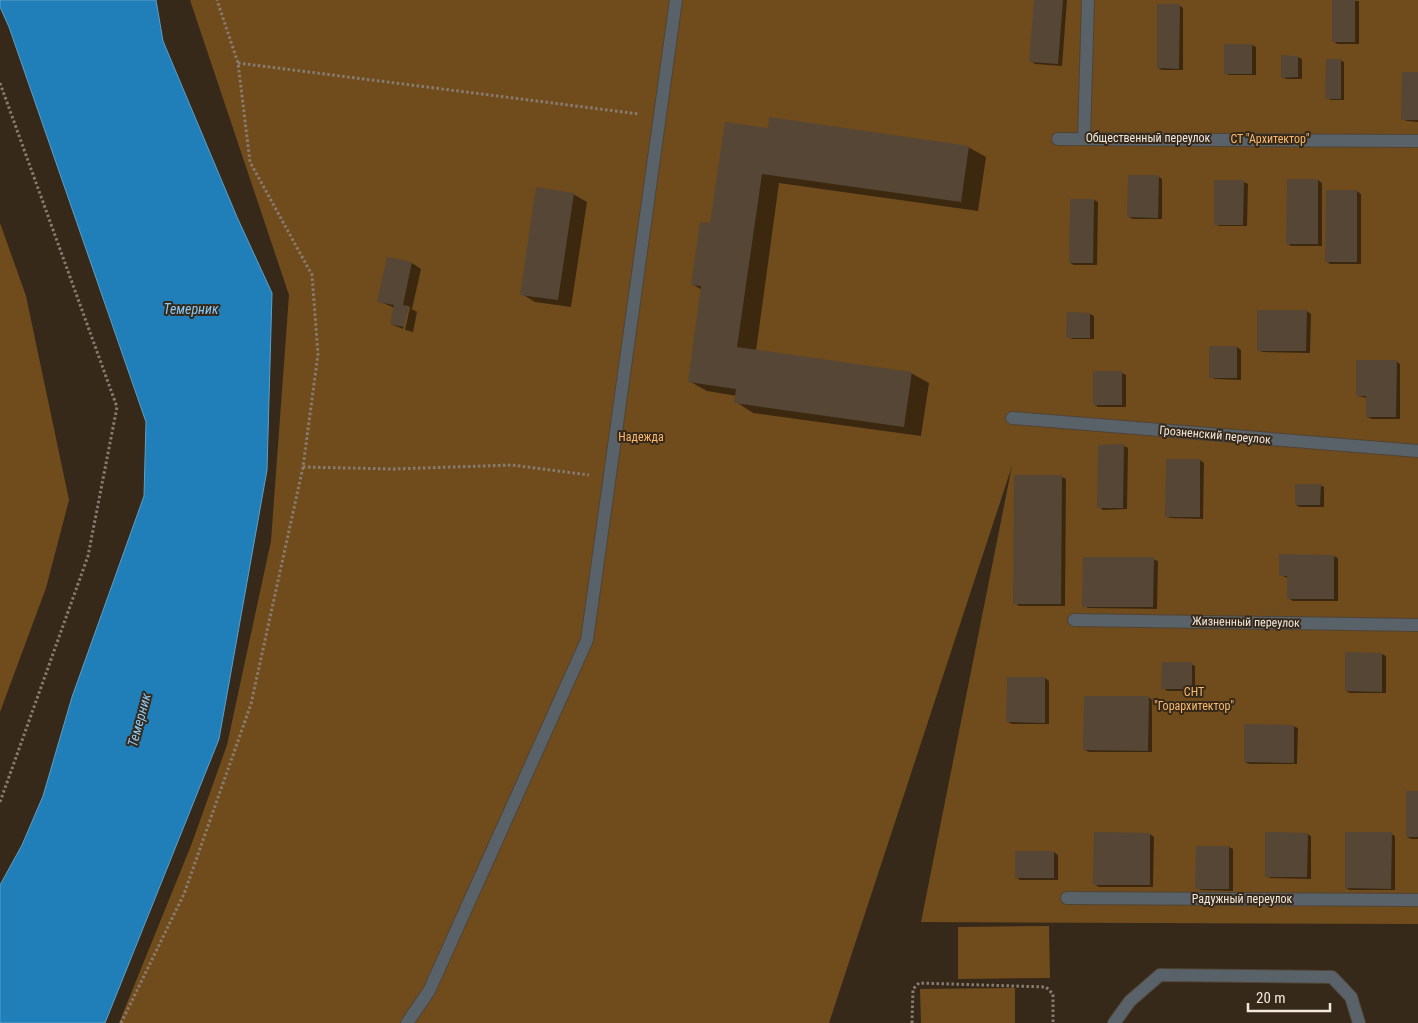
<svg xmlns="http://www.w3.org/2000/svg" width="1418" height="1023" font-family="'Roboto Condensed',sans-serif">
<rect width="100%" height="100%" fill="#36291a"/>
<g fill="#704c1d">
<path d="M190,0H1418V924L921,922L1012,466L829,1023H119L192,843L227,745L271,541L289,295Z"/>
<path d="M0,223L26,296L69,500L46,588L0,712Z"/>
<path d="M1049,926L1050,978L958,979V927Z"/>
<path d="M1015,988V1023H921L920,989Z"/>
</g>
<path fill="#207fb8" stroke="#5f9ec3" d="M0,0H156L163,41L237,217L272,293L267,470L219,739L105,1023H0V885L22,845L43,796L72,697L144,496L146,422L9,27L0,7Z"/>
<g fill="#0007">
<path d="M1035,0H1067L1062,66L1035,64L1031,61Z"/>
<path d="M1334,0L1359,1V44H1337L1333,41Z"/>
<path d="M1179,5L1183,8V70H1162L1158,68Z"/>
<path d="M1252,45L1256,47V75H1229L1225,73Z"/>
<path d="M1298,57L1302,59V79H1286L1282,77Z"/>
<path d="M1340,60L1344,62V100H1331L1327,98Z"/>
<path d="M1418,73V122L1407,121L1402,119Z"/>
<path d="M769,129L968,147L986,157L978,211L779,183L756,351L911,373L929,383L921,436L753,413L736,402L737,396L707,391L689,381L702,290L692,284L711,225Z"/>
<path d="M1158,176L1162,179V219H1133L1129,217Z"/>
<path d="M1288,180H1318L1322,183V246H1291L1287,243Z"/>
<path d="M1244,182L1248,184L1247,226H1219L1215,224Z"/>
<path d="M1327,191H1357L1361,194V264H1330L1326,261Z"/>
<path d="M573,194L587,202L571,307L535,302L522,294Z"/>
<path d="M1094,200L1098,202L1097,265H1074L1070,263Z"/>
<path d="M412,263L421,269L412,309L417,312L413,332L405,330L410,307H407L403,329L391,324L395,308L378,301Z"/>
<path d="M1307,311L1311,314L1310,353L1262,352L1258,350Z"/>
<path d="M1068,314H1090L1094,316V339H1072L1068,337Z"/>
<path d="M1237,347L1241,350V380L1215,379L1210,377Z"/>
<path d="M1396,361L1400,364V419H1372L1367,417V398L1358,396Z"/>
<path d="M1094,372L1122,373L1126,375V407H1098L1094,404Z"/>
<path d="M1124,446L1128,448L1127,509L1103,510L1099,507Z"/>
<path d="M1200,460L1204,463L1203,519L1170,518L1166,516Z"/>
<path d="M1016,476L1062,477L1066,479L1065,606H1019L1015,603Z"/>
<path d="M1320,485L1324,487V507H1300L1296,505Z"/>
<path d="M1334,556L1338,558V601H1293L1288,598V578L1280,575Z"/>
<path d="M1153,559L1158,561L1157,609L1088,608L1084,606Z"/>
<path d="M1382,654L1386,656V693H1350L1346,691Z"/>
<path d="M1191,664L1195,666V691H1167L1163,688Z"/>
<path d="M1008,678H1045L1049,681V724H1012L1008,722Z"/>
<path d="M1148,697L1152,700V752H1089L1085,750Z"/>
<path d="M1293,726L1298,728L1297,764H1249L1245,762Z"/>
<path d="M1418,792V839H1411L1407,837Z"/>
<path d="M1150,834L1154,837L1153,887H1099L1094,884Z"/>
<path d="M1307,834L1311,836V879L1270,878L1266,876Z"/>
<path d="M1391,834L1395,836V890H1350L1346,888Z"/>
<path d="M1197,847H1229L1233,849V891L1201,890L1197,888Z"/>
<path d="M1054,852L1058,855V880H1020L1016,877Z"/>
</g>
<g fill="#554636">
<path d="M1034,0H1063L1058,64L1029,62Z"/>
<rect x="1332" y="0" width="23" height="42"/>
<path d="M1157,4H1180L1179,69L1157,68Z"/>
<rect x="1224" y="44" width="28" height="30"/>
<path d="M1281,55L1298,56V77L1281,78Z"/>
<path d="M1326,59H1341V99H1325Z"/>
<path d="M1402,72H1418V120H1401Z"/>
<path d="M769,117L969,146L961,202L762,174L737,347L912,372L904,427L734,403L736,389L688,382L701,286L691,285L700,222L710,223L725,122L768,128Z"/>
<path d="M1128,175H1159L1158,218L1127,217Z"/>
<path d="M1287,179H1318V244H1286Z"/>
<path d="M1214,180H1244L1243,225H1214Z"/>
<path d="M536,187L574,193L558,300L520,295Z"/>
<path d="M1326,190H1357V262H1325Z"/>
<path d="M1070,199H1094L1093,263H1069Z"/>
<path d="M387,257L412,262L403,305L409,306L404,327L390,324L394,305L377,302Z"/>
<path d="M1257,310H1307L1306,351H1257Z"/>
<path d="M1067,312L1090,313V338H1066Z"/>
<rect x="1209" y="346" width="28" height="32"/>
<path d="M1356,360H1397L1396,417H1366V396H1356Z"/>
<rect x="1093" y="371" width="29" height="34"/>
<path d="M1124,444L1123,508H1097L1098,445Z"/>
<path d="M1166,459H1200V517H1165Z"/>
<path d="M1014,475H1062L1061,604H1013Z"/>
<path d="M1295,484H1321L1320,505H1295Z"/>
<path d="M1279,554L1334,555V599H1287V576H1279Z"/>
<path d="M1083,557H1154L1153,607H1082Z"/>
<path d="M1345,652L1382,653V692L1345,691Z"/>
<path d="M1162,662H1192V689H1161Z"/>
<path d="M1007,677H1045V723L1006,722Z"/>
<path d="M1084,696H1149L1148,751L1083,750Z"/>
<path d="M1244,724L1294,725V763L1244,762Z"/>
<rect x="1406" y="791" width="12" height="46"/>
<path d="M1094,832L1150,833V885H1093Z"/>
<path d="M1265,832L1308,833L1307,877H1265Z"/>
<path d="M1345,832H1392L1391,889L1345,888Z"/>
<path d="M1196,846H1229V889H1195Z"/>
<rect x="1015" y="851" width="39" height="27"/>
</g>
<g fill="none" stroke-linecap="round" stroke-linejoin="round">
<g stroke="#504435" stroke-width="14">
<g id="service">
<path d="M407,1023L429,991L587,640L676,0"/>
<path d="M1114,1023L1130,1001L1160,975L1332,977L1351,997L1359,1023"/>
</g>
</g>
<g stroke="#504435" stroke-width="14">
<g id="minor">
<path d="M1084,138L1088,0"/>
<path d="M1058,139L1418,141"/>
<path d="M1012,418L1418,451"/>
<path d="M1074,620L1418,625"/>
<path d="M1067,898L1418,900"/>
</g>
</g>
<g stroke="#877c6f" stroke-width="3" stroke-dasharray="2.5 2.5" stroke-linecap="butt">
<path d="M238,63L639,114"/>
<path d="M0,83L117,407L88,556L0,802"/>
<path d="M303,467L393,469L512,465L589,475"/>
<path d="M121,1023L184,894L251,704L303,467L318,354L312,275L250,162L238,63L217,0"/>
<path d="M912,1023L913,989L919,983L1046,987L1053,994V1023"/>
</g>
<use href="#service" stroke="#596268" stroke-width="12"/>
<use href="#minor" stroke="#596268" stroke-width="12"/>
</g>
<g text-anchor="middle" dominant-baseline="central" stroke-width="4" stroke-linejoin="round" paint-order="stroke">
<g font-size="12" fill="#f1e8de" stroke="#36291a">
<text x="1148" y="138">Общественный переулок</text>
<text transform="translate(1215 435) rotate(5)">Грозненский переулок</text>
<text transform="translate(1246 622) rotate(1)">Жизненный переулок</text>
<text x="1242" y="899">Радужный переулок</text>
</g>
<g font-size="12" fill="#fab96c" stroke="#36291a">
<text x="1270" y="139">СТ "Архитектор"</text>
<text x="641" y="437">Надежда</text>
<text x="1194" y="692">СНТ<tspan x="1194" dy="14">"Горархитектор"</tspan></text>
</g>
<g font-size="14" font-style="italic" fill="#8ac9f6" stroke="#36291a">
<text x="191" y="309">Темерник</text>
<text transform="translate(139 720) rotate(-75)">Темерник</text>
</g>
</g>
<path d="M1248 1003v8h82v-8" fill="none" stroke="#f1e8de" stroke-width="2.5"/>
<text x="1256" y="1003" font-size="15" fill="#f1e8de" stroke="#36291a" stroke-width="4" paint-order="stroke">20 m</text>
</svg>
